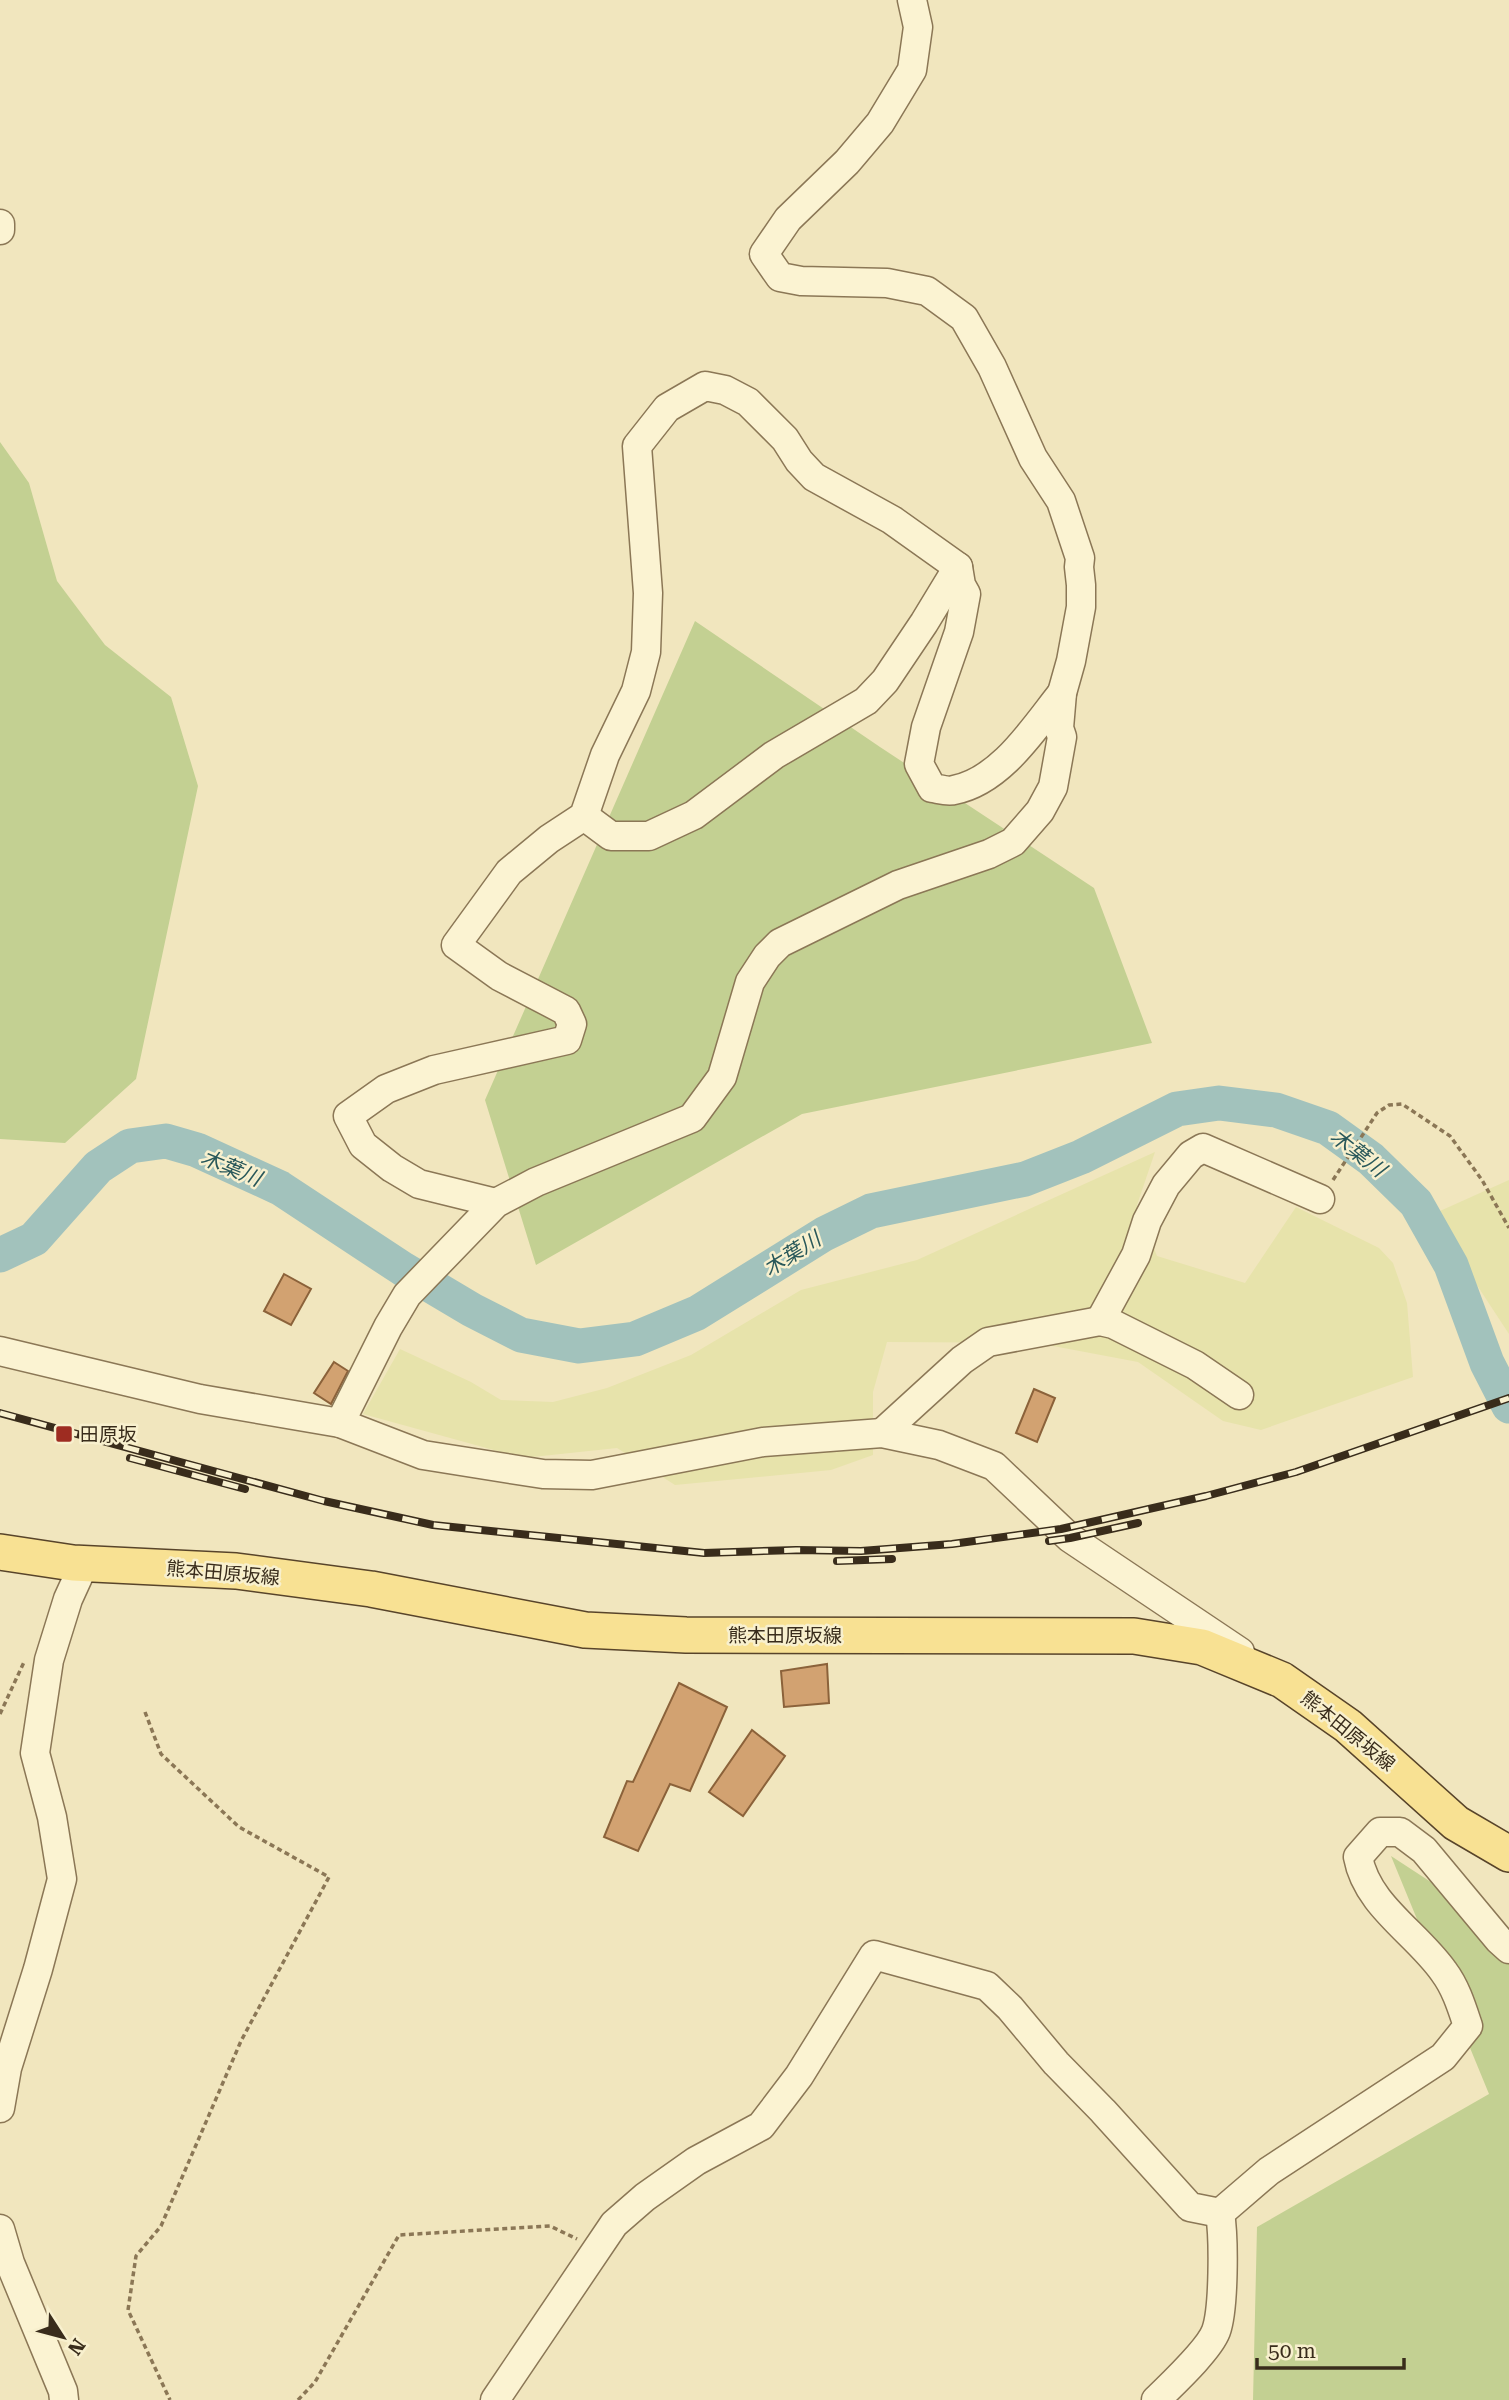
<svg xmlns="http://www.w3.org/2000/svg" width="1509" height="2400" font-family="'Roboto Serif','Noto Sans JP',serif">
<rect width="100%" height="100%" fill="#f1e6be"/>
<g fill="#e7e3ab">
<path d="M1155,1152L1137,1205L1157,1256L1245,1283L1296,1207L1379,1248L1393,1263L1407,1303L1413,1377L1261,1430L1223,1421L1138,1362L1037,1343L887,1342L873,1392V1455L831,1470L675,1485L617,1448L523,1458L363,1414L400,1349L471,1382L501,1400L553,1402L607,1388L691,1355L801,1290L917,1260Z"/>
<path d="M1509,1180V1334L1431,1215Z"/>
</g>
<g fill="#c3d092">
<path d="M0,442L29,483L57,581L105,645L171,697L198,786L136,1079L65,1143L0,1139Z"/>
<path d="M695,621L880,747L1094,888L1152,1043L802,1114L536,1265L485,1100Z"/>
<path d="M1391,1856L1509,1933V2400H1253L1257,2227L1489,2094Z"/>
</g>
<g fill="none" stroke-linecap="round" stroke-linejoin="round">
<path stroke="#a2c2bc" stroke-width="35" d="M0,1255L34,1239L98,1167L130,1146L166,1141L197,1150L280,1188L403,1269L472,1310L521,1335L579,1346L635,1339L697,1313L824,1234L871,1211L1025,1179L1081,1157L1177,1109L1219,1103L1276,1110L1328,1128L1371,1159L1416,1203L1451,1265L1487,1363L1509,1406"/>
</g>
<g fill="#d2a271" stroke="#8b623a" stroke-width="2">
<path d="M284,1274L311,1289L291,1325L264,1311Z"/>
<path d="M334,1362L348,1371L331,1404L314,1393Z"/>
<path d="M1034,1389L1055,1398L1037,1442L1016,1433Z"/>
<path d="M827,1664L829,1703L784,1707L781,1671Z"/>
<path d="M679,1683L727,1707L690,1791L670,1784L638,1851L604,1837L627,1781L633,1782Z"/>
<path d="M752,1730L785,1756L743,1816L709,1792Z"/>
</g>
<g fill="none" stroke-linecap="round" stroke-linejoin="round">
<g stroke="#8b7756" stroke-width="31">
<g id="minor">
<path d="M0,224V230"/>
<path d="M584,816L611,836H649L694,815L774,755L866,701L885,681L924,623L958,567"/>
<path d="M496,1203L419,1184L392,1168L363,1145L348,1116L386,1089L434,1070L567,1040L572,1024L566,1011L499,976L456,945L509,872L549,839L584,816L605,755L636,691L646,652L648,593L637,446L667,408L705,386L725,390L748,402L785,439L799,461L814,477L892,520L958,567L961,585L966,594L959,632L926,727L919,764L932,788C939,789 948,792 954,790C1001,781 1034,728 1062,693"/>
<path d="M1100,1321L1136,1255L1147,1221L1166,1185L1191,1155L1203,1148L1320,1199"/>
<path d="M0,1351L200,1399L340,1423L423,1455L543,1474L592,1475L763,1442L882,1433L939,1445L994,1466L1070,1538L1240,1652"/>
<path d="M340,1423L388,1327L407,1295L496,1203L536,1182L692,1118L722,1077L750,982L767,956L780,943L898,885L989,854L1013,842L1040,811L1053,787L1062,737L1059,728L1062,693L1071,661L1081,607V585L1079,567L1080,558L1061,501L1033,458L992,367L964,318L927,291L887,283L801,281L780,277L764,254L788,219L847,162L880,123L912,70L918,27L912,0"/>
<path d="M882,1433L962,1360L988,1342L1100,1321L1113,1324L1195,1365L1239,1395"/>
<path d="M0,2108L7,2068L38,1969L62,1879L52,1817L35,1753L49,1660L68,1599L84,1564"/>
<path d="M1220,2213L1269,2171L1443,2057L1468,2026C1462,2008 1456,1988 1444,1972C1417,1933 1367,1906 1358,1857L1380,1832H1400L1424,1850L1499,1940L1509,1949"/>
<path d="M0,2229L10,2263L63,2391L64,2400"/>
<path d="M495,2400L614,2224L645,2197L696,2161L761,2126L799,2076L874,1955L987,1986L1010,2008L1056,2063L1103,2111L1190,2207L1220,2213"/>
<path d="M1156,2400C1171,2385 1209,2350 1216,2331C1224,2309 1224,2238 1220,2213"/>
</g>
</g>
<g stroke="#58442a" stroke-width="38">
<path id="major" d="M0,1552L73,1563L236,1571L371,1589L585,1630L686,1635L1134,1636L1202,1647L1282,1680L1348,1726L1456,1823L1509,1854"/>
</g>
<g stroke="#8b7756" stroke-width="3.5" stroke-dasharray="5 3.5" stroke-linecap="butt">
<path d="M1333,1180L1377,1113L1389,1105L1402,1104L1450,1136L1482,1180L1509,1228"/>
<path d="M145,1712L161,1754L239,1827L329,1877L241,2041L161,2226L136,2256L128,2310L170,2400"/>
<path d="M0,1714L24,1662"/>
<path d="M298,2400L315,2382L399,2235L550,2226L577,2239"/>
</g>
<use href="#minor" stroke="#fbf3d2" stroke-width="28"/>
<use href="#major" stroke="#f8e193" stroke-width="35"/>
<g stroke="#392c1b" stroke-width="8">
<g id="rail">
<path d="M0,1413L324,1501L433,1525L704,1553L796,1550L861,1551L952,1544L1061,1529L1206,1496L1296,1472L1509,1398"/>
<path d="M130,1458L245,1489"/>
<path d="M1049,1541L1070,1538L1138,1523"/>
<path d="M837,1561L892,1559"/>
</g>
</g>
<use href="#rail" stroke="#f8f0ce" stroke-width="5" stroke-dasharray="16" stroke-linecap="butt"/>
</g>
<rect fill="#9e2c21" stroke="#f8f0ce" stroke-width="2.5" x="55" y="1425" width="18" height="18" rx="3.5"/>
<g text-anchor="middle" dominant-baseline="central" stroke-width="5" stroke-linejoin="round" paint-order="stroke">
<g font-size="19" fill="#392c1b" stroke="#f8f0ce" text-anchor="start">
<text x="80" y="1434">田原坂</text>
</g>
<g font-size="19" fill="#392c1b" stroke="#f8f0ce">
<text transform="translate(223 1573) rotate(5)">熊本田原坂線</text>
<text x="785" y="1635">熊本田原坂線</text>
<text transform="translate(1348 1731) rotate(39)">熊本田原坂線</text>
</g>
<g font-size="21" font-style="italic" fill="#29585a" stroke="#f8f0ce">
<text transform="translate(1358 1153) rotate(38)">木葉川</text>
<text transform="translate(231 1168) rotate(22)">木葉川</text>
<text transform="translate(792 1254) rotate(-32)">木葉川</text>
</g>
</g>
<g transform="translate(63 2337) rotate(126)" stroke="#f8f0ce" stroke-width="5" paint-order="stroke">
<path d="M0-5L12 26L0 18L-12 26Z" fill="#392c1b"/>
<text y="-10" font-size="19" font-weight="bold" text-anchor="middle" fill="#392c1b">N</text>
</g>
<path d="M1257 2358v10h147v-10" fill="none" stroke="#392c1b" stroke-width="3.5"/>
<text x="1268" y="2358" font-size="21" fill="#392c1b" stroke="#f8f0ce" stroke-width="5" paint-order="stroke">50 m</text>
</svg>
